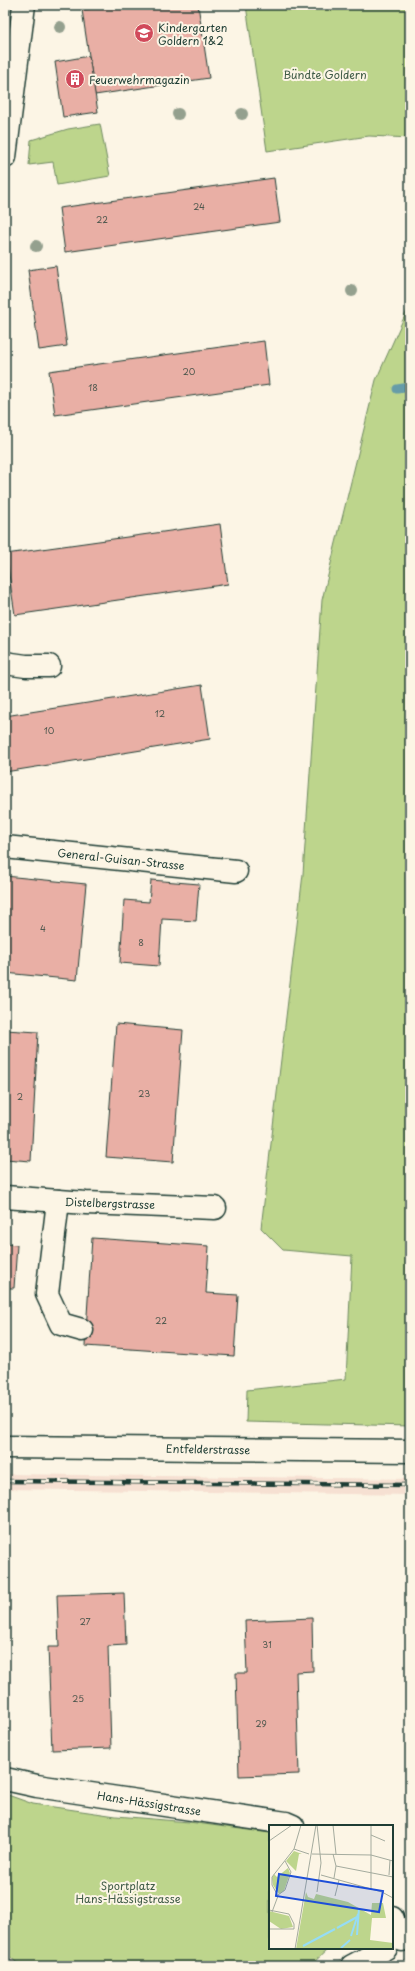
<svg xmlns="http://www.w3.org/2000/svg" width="415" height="1971" font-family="'Playpen Sans',sans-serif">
<rect width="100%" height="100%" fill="#fcf5e5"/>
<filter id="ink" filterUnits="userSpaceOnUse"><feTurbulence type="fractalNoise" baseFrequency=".025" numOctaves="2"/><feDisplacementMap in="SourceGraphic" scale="8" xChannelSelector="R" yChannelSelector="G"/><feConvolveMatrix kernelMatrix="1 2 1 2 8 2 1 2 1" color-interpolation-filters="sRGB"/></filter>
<g filter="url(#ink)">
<g fill="#f6e0d2">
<path d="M5,1474L410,1479V1495L5,1489Z"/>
<path d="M5,1953L21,1966H5Z"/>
</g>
<g fill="#bdd58c" stroke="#6e8960">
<path d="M246,5H410V138L369,136L267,151Z"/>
<path d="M100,124L110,176L57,185L53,162L29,165L31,140L68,129Z"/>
<path d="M410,304V1426L246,1422L247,1390L346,1379L352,1256L283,1250L261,1228L303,874L322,600L376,380Z"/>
<path d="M5,1794L33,1804L116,1816L189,1822L270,1833V1948H329L310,1966H21L5,1953Z"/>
</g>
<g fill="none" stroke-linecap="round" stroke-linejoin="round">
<path stroke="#669ca8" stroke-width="9" d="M397,389L410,387"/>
</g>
<g fill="#e9afa5" stroke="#1f3d34">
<path d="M112,5H198L209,78L95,95L82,10Z"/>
<path d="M89,56L98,112L63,117L55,62Z"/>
<path d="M274,178L280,222L65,252L59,208Z"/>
<path d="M56,266L67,346L39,350L28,270Z"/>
<path d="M264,341L269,385L55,415L49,371Z"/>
<path d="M220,524L228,584L15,615L6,554Z"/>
<path d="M202,685L210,739L5,772V716Z"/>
<path d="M5,876L86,884L77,980L5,973Z"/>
<path d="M151,880L199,884L196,921L162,919L159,966L120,963L124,900L149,902Z"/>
<path d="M116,1024L183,1030L173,1162L106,1157Z"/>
<path d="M5,1030L38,1032L31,1161L5,1159Z"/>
<path d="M92,1238L209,1246L206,1293L238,1295L234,1356L85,1346Z"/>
<path d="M5,1244L17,1245L14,1288H5Z"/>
<path d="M124,1593L126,1645L108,1646L111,1748L52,1750L48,1647H59L57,1595Z"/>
<path d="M312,1618L313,1671L296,1672L299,1774L239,1776L236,1673H247L245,1621Z"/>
</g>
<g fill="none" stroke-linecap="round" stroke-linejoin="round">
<g stroke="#1f3d34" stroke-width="25">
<g id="minor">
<path d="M5,157L24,5"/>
<path d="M5,663L26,666H49"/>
<path d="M5,847L236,871"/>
<path d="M5,1197L86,1203L215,1208"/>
<path d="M58,1201L47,1294L61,1324L82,1330"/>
<path d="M5,1779L37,1786L286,1823L293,1826"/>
<path d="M392,1918L402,1940"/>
<path d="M352,1966L386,1948"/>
</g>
</g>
<g stroke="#1f3d34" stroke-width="25">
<path id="major" d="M5,1447L410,1451"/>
</g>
<use href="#minor" stroke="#fcf5e5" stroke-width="22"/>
<use href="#major" stroke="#fcf5e5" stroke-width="22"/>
<g stroke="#1f3d34" stroke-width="4.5">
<path id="rail" d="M5,1481L410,1485"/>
</g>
<use href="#rail" stroke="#fcf5e5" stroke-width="3" stroke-dasharray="9" stroke-linecap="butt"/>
</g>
<g fill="#94a08e">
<circle cx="60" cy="27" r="6"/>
<circle cx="178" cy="114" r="6"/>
<circle cx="242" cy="114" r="6"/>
<circle cx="36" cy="246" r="6"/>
<circle cx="352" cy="291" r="6"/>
</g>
</g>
<defs>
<g id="school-disc" transform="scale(1)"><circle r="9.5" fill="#d1495b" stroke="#fcf5e5"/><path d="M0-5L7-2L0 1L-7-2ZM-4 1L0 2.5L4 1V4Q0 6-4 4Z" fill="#fff"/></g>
<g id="building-disc" transform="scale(1)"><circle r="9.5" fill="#d1495b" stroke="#fcf5e5"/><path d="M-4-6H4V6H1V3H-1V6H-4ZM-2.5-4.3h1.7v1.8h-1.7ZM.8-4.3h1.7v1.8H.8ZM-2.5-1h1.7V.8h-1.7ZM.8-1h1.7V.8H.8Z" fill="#fff"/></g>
</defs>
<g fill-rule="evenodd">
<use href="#school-disc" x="144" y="33"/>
<use href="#building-disc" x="75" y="79"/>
</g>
<g text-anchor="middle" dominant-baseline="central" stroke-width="4" stroke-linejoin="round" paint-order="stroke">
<g font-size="9" fill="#525a50">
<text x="199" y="206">24</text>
<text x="102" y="219">22</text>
<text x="189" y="371">20</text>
<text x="93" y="387">18</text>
<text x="160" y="713">12</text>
<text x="49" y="730">10</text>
<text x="43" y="928">4</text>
<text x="141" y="942">8</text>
<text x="144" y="1093">23</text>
<text x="20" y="1096">2</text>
<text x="161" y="1320">22</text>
<text x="85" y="1621">27</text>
<text x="267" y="1644">31</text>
<text x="78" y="1698">25</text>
<text x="261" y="1723">29</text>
</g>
<g font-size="11" fill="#1f3d34" stroke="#fcf5e5" text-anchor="start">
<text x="158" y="27">Kindergarten<tspan x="158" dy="13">Goldern 1&amp;2</tspan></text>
<text x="89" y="79">Feuerwehrmagazin</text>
</g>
<g font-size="11" fill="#3f5b46" stroke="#fcf5e5">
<text x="325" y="74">Bündte Goldern</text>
<text x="128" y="1885">Sportplatz<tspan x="128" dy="13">Hans-Hässigstrasse</tspan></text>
</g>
<g font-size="11" fill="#1f3d34" stroke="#fcf5e5">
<text transform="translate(121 859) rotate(6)">General-Guisan-Strasse</text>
<text transform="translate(110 1203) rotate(2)">Distelbergstrasse</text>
<text transform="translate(208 1449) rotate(1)">Entfelderstrasse</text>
<text transform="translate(149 1803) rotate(9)">Hans-Hässigstrasse</text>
</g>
</g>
<g transform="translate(269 1825)">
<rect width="124" height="124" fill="#fcf5e5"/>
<path d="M25,26L33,29H30L27,46L17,36ZM19,43L21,48L15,66L10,69L4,60L3,53L5,49L8,52ZM37,67L39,72L45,74L47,69L79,77L102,90L103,78H114L117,93H103L101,115L124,118V124H27ZM0,86L20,91L24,102L12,104L0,96Z" fill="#bdd58c"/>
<path fill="none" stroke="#95dcf6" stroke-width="2" d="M68,103L88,92M88,110L90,83M82,111L89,89M34,121L66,104M72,123L81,115"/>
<path fill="none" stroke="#a4ab9e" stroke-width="1" d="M48,0L52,38L48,67M64,0L67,29M102,0V64M102,10L116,16M0,16L23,0M25,24L40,29M43,29L102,30L124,36M64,29L67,41L65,53M67,41L124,52M52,50L113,67L124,73M120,50L121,35M9,70L16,65L22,47L16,36M66,71L70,55M0,85L20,89L25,99V104H0M3,87L9,71L3,60V52L25,24L32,0M26,124L47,0"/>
<path fill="#1d4ed8" fill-opacity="0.15" stroke="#1d4ed8" stroke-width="2" d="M10,49L114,66L110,87L7,71Z"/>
<rect width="124" height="124" fill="none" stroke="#1f3d34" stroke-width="2"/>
</g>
<rect width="415" height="1971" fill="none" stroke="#fcf5e5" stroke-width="20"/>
<rect x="10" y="10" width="395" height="1951" fill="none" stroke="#1f3d34" stroke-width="1.5" filter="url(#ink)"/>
</svg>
